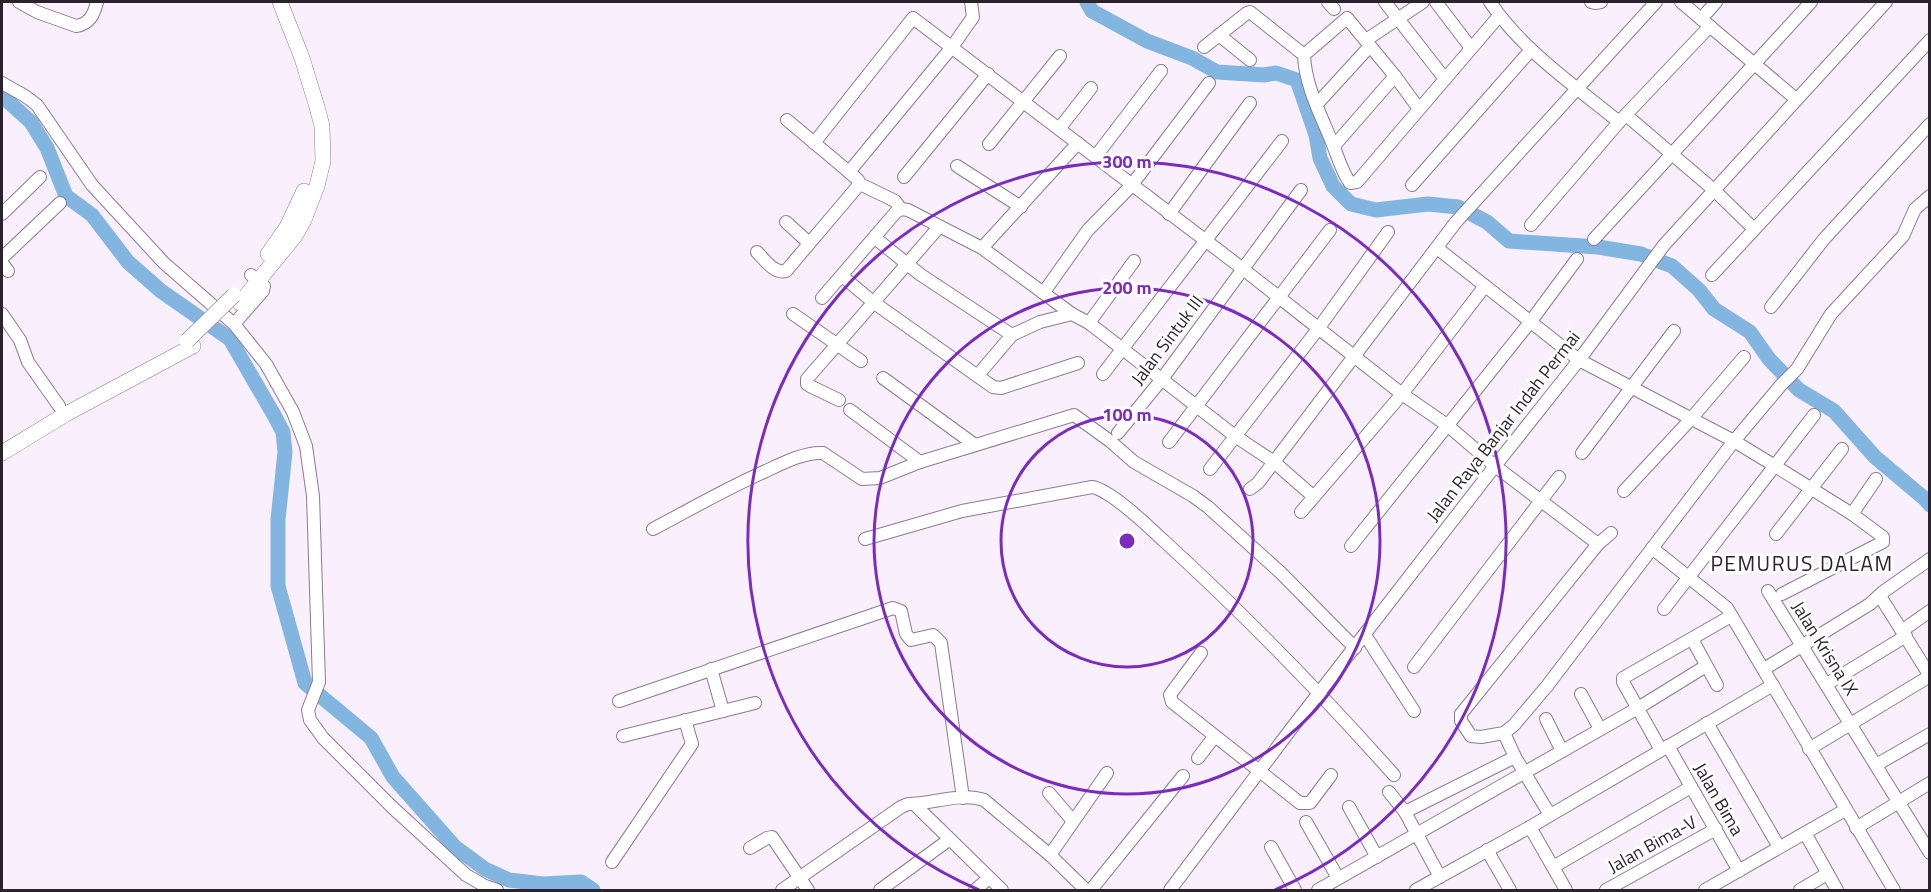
<svg xmlns="http://www.w3.org/2000/svg" width="1931" height="892" font-family="'Titillium Web',sans-serif">
<rect width="100%" height="100%" fill="#faf0fd"/>
<g fill="none" stroke-linecap="round" stroke-linejoin="round">
<g stroke="#82b5df" stroke-width="15">
<path d="M1087,2L1092,11L1147,41L1192,58L1217,72L1264,75L1276,73L1297,80L1316,135L1320,158L1333,186L1351,204L1376,210L1428,204L1458,207L1487,222L1509,241L1598,247L1641,254L1672,266L1699,290L1714,309L1750,332L1769,359L1799,390L1834,411L1875,457L1925,499L1930,505"/>
<path d="M2,96L31,122L47,148L66,196L92,215L128,262L161,291L230,339L274,415L283,432L285,452L278,520V586L305,683L371,738L393,777L455,847L485,869L509,880L543,884L581,882L593,890"/>
</g>
<g stroke="#8b7c8f" stroke-width="14">
<g id="minor">
<path d="M19,2L37,12L76,26C90,24 94,14 97,2"/>
<path d="M1328,2L1334,9"/>
<path d="M1385,2L1445,79"/>
<path d="M1436,2L1471,48"/>
<path d="M1490,2C1523,51 1574,85 1619,122"/>
<path d="M1591,2L1595,3L1601,2"/>
<path d="M1681,2L1796,99"/>
<path d="M1701,19L1716,2"/>
<path d="M1219,35L1250,60"/>
<path d="M1366,40L1423,2"/>
<path d="M1204,47L1247,13L1250,12L1304,55"/>
<path d="M2,83L25,96L37,105L92,185L164,263L234,324L266,364L293,412L306,446L313,496L319,682L308,710L310,720L323,738L392,807L466,875L485,886L497,890"/>
<path d="M1317,104L1370,46"/>
<path d="M1419,109L1395,76L1347,18L1304,55C1305,86 1322,117 1333,145C1338,157 1342,172 1350,183L1357,182L1499,16"/>
<path d="M1626,115L1714,190L1754,229"/>
<path d="M1059,129L1091,88"/>
<path d="M814,143L913,18L1243,269L1402,394L1447,425L1495,466L1598,544"/>
<path d="M989,144L1060,56"/>
<path d="M1334,146L1395,76"/>
<path d="M1096,156L1161,71"/>
<path d="M957,166L1021,207"/>
<path d="M849,172L952,47L973,17L971,2"/>
<path d="M904,177L988,74"/>
<path d="M858,183L895,201L901,209L908,210L982,248L1072,314L1089,323L1235,436L1274,462L1314,497"/>
<path d="M1412,185L1531,50"/>
<path d="M2,214L40,177"/>
<path d="M1169,214L1250,103"/>
<path d="M786,222L809,243"/>
<path d="M1531,225L1619,122L1710,26"/>
<path d="M875,238L921,275L1012,335"/>
<path d="M1594,239L1811,2"/>
<path d="M982,248L1078,143"/>
<path d="M1437,248L1579,360L1734,441L1775,466L1852,514L1883,537V542L1782,594"/>
<path d="M757,252C765,260 774,274 786,271L858,186V180L849,172L787,120"/>
<path d="M2,258L60,203"/>
<path d="M2,263L8,271"/>
<path d="M1712,275L1930,40"/>
<path d="M842,276L873,302L993,387L1001,388L1078,363"/>
<path d="M1044,292L1088,230L1131,186L1209,83"/>
<path d="M822,298L896,212L901,209"/>
<path d="M1771,307L1824,239L1930,124"/>
<path d="M2,314L20,340L28,362L59,406"/>
<path d="M793,314L861,361"/>
<path d="M1089,323L1134,261"/>
<path d="M234,324L263,291L264,286L251,275"/>
<path d="M1103,374L1282,141"/>
<path d="M978,375L1012,335L1040,322L1072,314"/>
<path d="M883,378L975,445"/>
<path d="M839,400L810,386L807,384V379L939,227"/>
<path d="M850,410L920,462"/>
<path d="M1118,433L1162,379L1301,190"/>
<path d="M1169,442L1330,230"/>
<path d="M1582,453L1674,331"/>
<path d="M1210,469L1318,329L1388,232"/>
<path d="M1250,489L1258,483L1456,222L1656,2"/>
<path d="M1624,491L1690,420L1744,357"/>
<path d="M1301,512L1402,394L1485,286"/>
<path d="M1852,514L1876,479"/>
<path d="M653,529C691,509 727,488 766,471C783,463 804,452 823,453L862,479L880,478L920,462L1074,415L1110,441L1134,462L1193,496L1208,507L1281,573L1355,648"/>
<path d="M1611,533L1598,544L1461,714V721L1471,736L1481,737L1504,733L1514,725L1547,686L1734,441L1781,385L1797,369L1831,314L1903,236L1915,209L1930,196"/>
<path d="M1776,534L1842,449"/>
<path d="M865,539L962,511L1092,487C1111,490 1149,527 1164,541C1245,615 1321,693 1394,775"/>
<path d="M1351,546L1531,321L1577,259"/>
<path d="M1652,548L1727,608L1894,890"/>
<path d="M1768,591L1930,853"/>
<path d="M1880,596L1930,676"/>
<path d="M1664,609L1814,415"/>
<path d="M1903,630L1930,611"/>
<path d="M1365,635L1414,711"/>
<path d="M1692,639L1717,685"/>
<path d="M1201,653L1172,692L1170,695L1172,702L1300,803H1310L1331,775"/>
<path d="M1414,667L1559,477"/>
<path d="M711,669L723,711"/>
<path d="M1764,669L1870,604L1883,592L1930,559"/>
<path d="M1827,684L1906,636"/>
<path d="M1581,694L1600,729"/>
<path d="M619,701L893,608L901,611L906,634L911,640L933,635L941,643L963,798"/>
<path d="M1546,719L1562,751"/>
<path d="M1707,723L1779,847"/>
<path d="M1504,733L1515,757L1550,815"/>
<path d="M623,736L755,703"/>
<path d="M1668,746L1739,871"/>
<path d="M1809,749L1930,676"/>
<path d="M1661,750L1623,682V678L1731,616"/>
<path d="M1198,758L1214,737"/>
<path d="M1876,765L1930,734"/>
<path d="M1389,792L1405,812L1440,877"/>
<path d="M1049,793L1073,821"/>
<path d="M914,804L1002,890"/>
<path d="M1349,807L1377,857"/>
<path d="M1405,812L1515,757"/>
<path d="M1306,822L1338,878"/>
<path d="M1530,827L1566,890"/>
<path d="M1856,828L1930,783"/>
<path d="M1805,833L1837,890"/>
<path d="M1271,847L1295,890"/>
<path d="M750,848L767,838L772,837L808,890"/>
<path d="M1487,850L1510,890"/>
<path d="M612,862L692,744L685,720"/>
<path d="M1553,867L1691,787"/>
<path d="M782,890L901,807L908,804C933,804 960,792 984,800L1050,855"/>
<path d="M880,890L950,839"/>
<path d="M975,890L989,878"/>
<path d="M1086,890L1050,855L1107,773"/>
<path d="M1091,890L1183,776"/>
<path d="M1170,890L1291,729L1495,466L1579,360L1664,245L1886,2"/>
<path d="M1318,890L1638,708L1706,666"/>
<path d="M1416,890L1530,827L1773,685"/>
<path d="M1606,890L1716,829"/>
<path d="M1705,890L1845,810"/>
<path d="M1800,890L1827,874"/>
</g>
</g>
<g stroke="#8b7c8f" stroke-width="16">
<g id="major">
<path d="M268,254L287,227L304,191"/>
<path d="M240,303L295,236L304,220L317,186L323,161L322,126L317,107L302,58L280,2"/>
<path d="M2,453L66,414L193,346"/>
</g>
</g>
<use href="#minor" stroke="#fff" stroke-width="12"/>
<use href="#major" stroke="#fff" stroke-width="15"/>
<g stroke="#8b7c8f" stroke-width="16" stroke-linecap="butt">
<path id="major-bridge" d="M187,341L234,295"/>
</g>
<use href="#major-bridge" stroke="#fff" stroke-width="15"/>
</g>
<g fill="none" stroke="#7b2cbf" stroke-width="3">
<circle cx="1127" cy="541" r="126"/>
<circle cx="1127" cy="541" r="253"/>
<path d="M979 890A379 379 0 1 1 1275 890"/>
</g>
<g text-anchor="middle" dominant-baseline="central" stroke-width="6" stroke-linejoin="round" paint-order="stroke">
<g font-size="18" fill="#2a232b" stroke="#fff">
<text transform="translate(1167 340) rotate(-53)">Jalan Sintuk III</text>
<text transform="translate(1503 426) rotate(-52)">Jalan Raya Banjar Indah Permai</text>
<text transform="translate(1825 648) rotate(58)">Jalan Krisna IX</text>
<text transform="translate(1719 799) rotate(60)">Jalan Bima</text>
<text transform="translate(1652 844) rotate(-29)">Jalan Bima-V</text>
</g>
<g font-size="21" letter-spacing="1.5" fill="#2a232b" stroke="#fff">
<text x="1802" y="563">PEMURUS DALAM</text>
</g>
</g>
<circle cx="1127" cy="541" r="9" fill="#7b2cbf" stroke="#fff" stroke-width="3"/>
<g font-size="18" text-anchor="middle" font-weight="bold" fill="#7b2cbf" stroke="#fff" stroke-width="6" stroke-linejoin="round" paint-order="stroke">
<text x="1127" y="168">300 m</text>
<text x="1127" y="294">200 m</text>
<text x="1127" y="421">100 m</text>
</g>
<rect width="1931" height="892" fill="none" stroke="#2a232b" stroke-width="6"/>
</svg>
